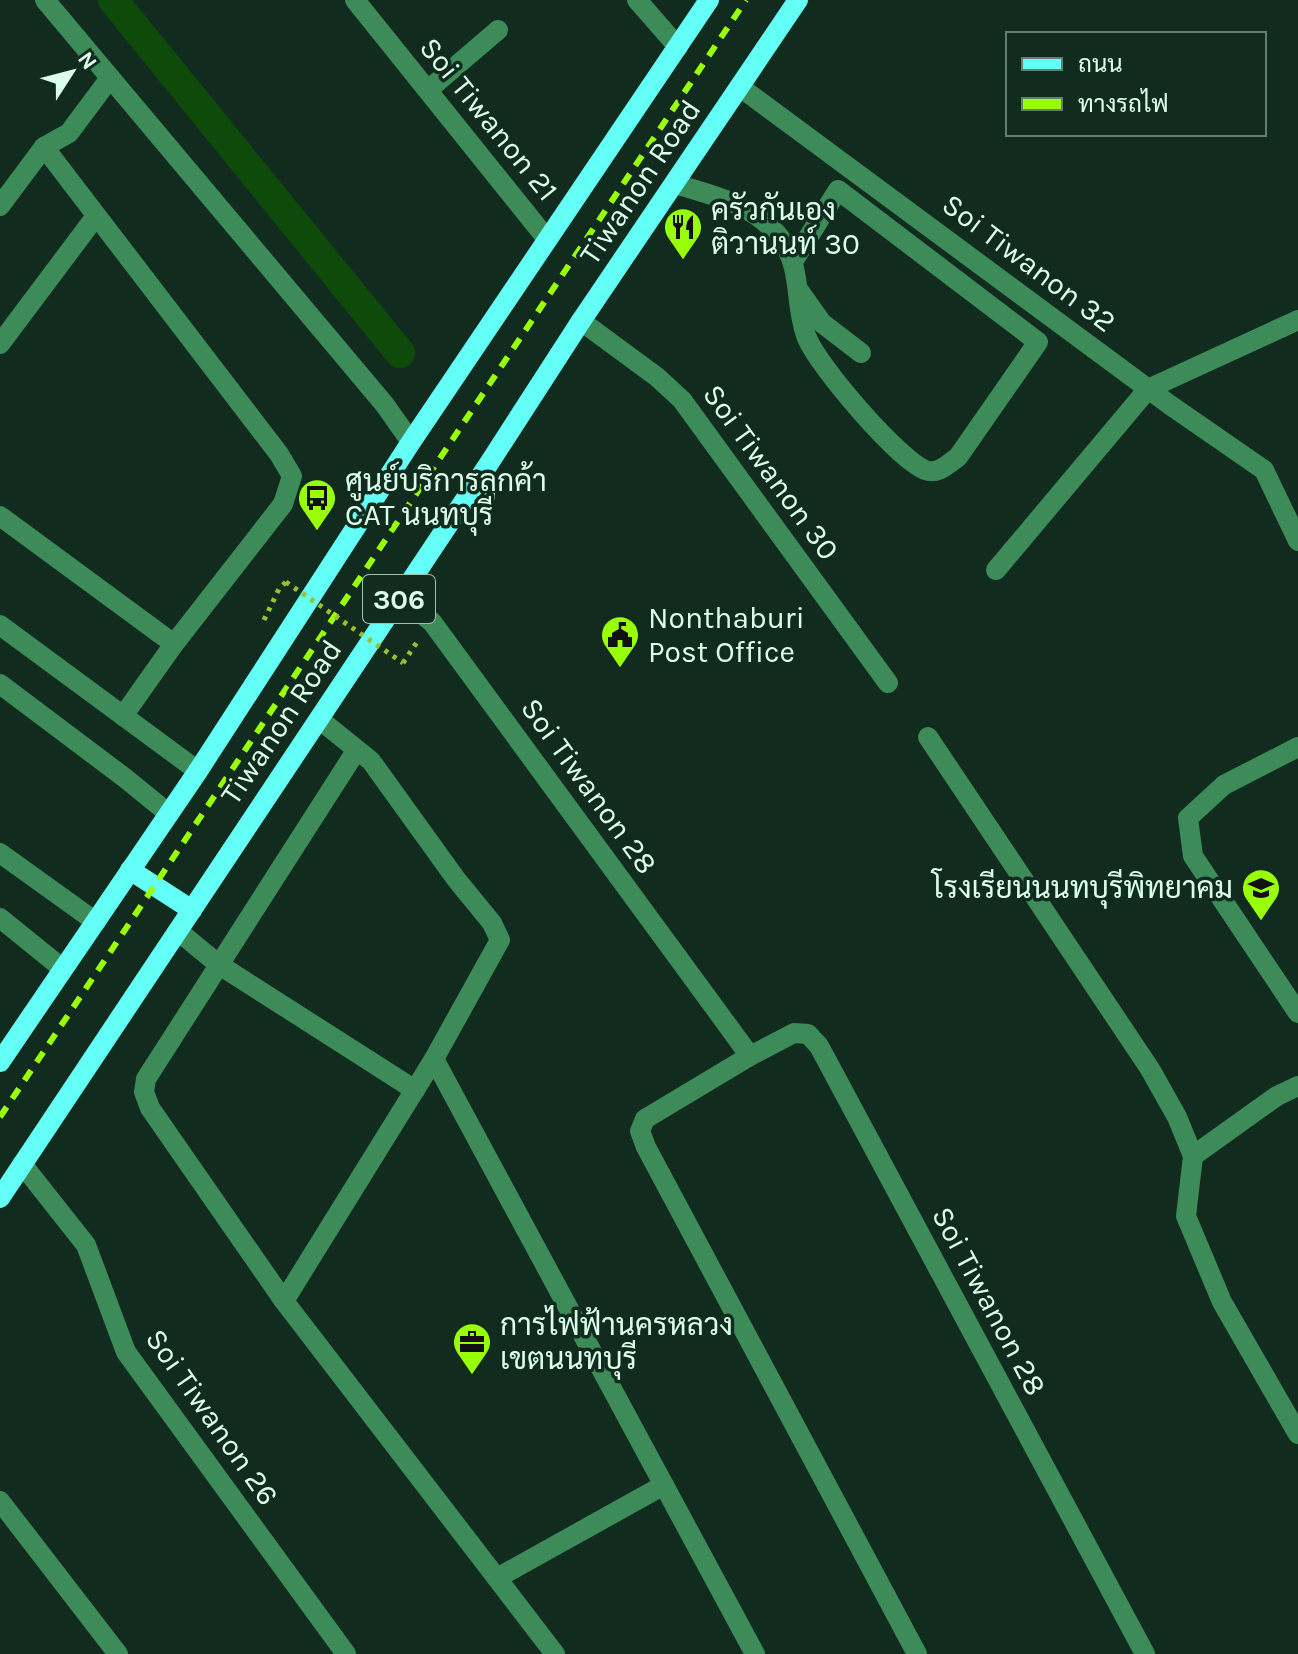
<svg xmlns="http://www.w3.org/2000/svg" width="1298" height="1654" font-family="Karla,Sarabun,sans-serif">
<rect width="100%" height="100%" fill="#112c1e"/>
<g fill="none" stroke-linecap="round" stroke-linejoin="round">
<path stroke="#0e4b0b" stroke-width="30" d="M113,0L400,353"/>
<g stroke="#9abf30" stroke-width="5" stroke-dasharray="4 6" stroke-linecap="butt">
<path d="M264,620L279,589L286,582"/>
<path d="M403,663L417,642"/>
</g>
<g stroke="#3c8b58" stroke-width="20">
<path d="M45,0L385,405L411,442"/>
<path d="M355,0L547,239"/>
<path d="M637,0L678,47"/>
<path d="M740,87L1170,405L1264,470L1298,541"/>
<path d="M428,90L498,30"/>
<path d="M44,147L69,133L110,78"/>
<path d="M675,184C714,196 755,204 781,239C803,269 794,306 807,338C819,367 897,458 925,470C938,475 948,464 958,457L1038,342L838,190L794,260"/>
<path d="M0,206L44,147L279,454L292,476L283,504L174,644L123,716"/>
<path d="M800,292L822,323L861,353"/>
<path d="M581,321L657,377L682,400L888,683"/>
<path d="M0,344L96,216"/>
<path d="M0,516L174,644"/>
<path d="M996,570L1148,389L1298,320"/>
<path d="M400,597L432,622L750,1056"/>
<path d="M0,625L198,771"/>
<path d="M0,684L125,778L168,813"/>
<path d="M928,737L1150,1069L1177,1117L1193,1156L1186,1216L1222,1302L1298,1434"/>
<path d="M1298,747L1224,785L1188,818L1193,856L1298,1013"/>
<path d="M356,751L146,1079L144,1092L150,1108L284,1301L555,1654"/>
<path d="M0,853L96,922"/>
<path d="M0,918L63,969"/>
<path d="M178,931L218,964L415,1090"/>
<path d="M434,1059L755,1654"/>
<path d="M1193,1156L1277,1096L1298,1086"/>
<path d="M22,1164L86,1245L126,1352L346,1654"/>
<path d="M284,1301L434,1059L500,940L492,923L456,879L371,761L319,719"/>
<path d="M0,1501L118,1654"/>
<path d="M497,1578L664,1485"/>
<path d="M917,1654L646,1147L640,1131L645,1119L750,1056L794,1033L808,1034L819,1046L1145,1654"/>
</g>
<g stroke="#63fff6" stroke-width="20">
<path d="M130,870L192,910"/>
<path d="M0,1062L198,771L411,442L709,0"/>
<path d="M0,1198L488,465L581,321L798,0"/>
</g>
<path stroke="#98ff08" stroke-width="6" stroke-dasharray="12 10" stroke-linecap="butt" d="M0,1117L746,0"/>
<path stroke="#9abf30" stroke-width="5" stroke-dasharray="4 6" stroke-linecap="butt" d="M286,582L403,663"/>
</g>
<defs>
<g id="restaurant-pin" transform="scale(2)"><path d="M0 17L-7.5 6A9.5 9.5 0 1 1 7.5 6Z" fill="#98ff08" stroke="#112c1e"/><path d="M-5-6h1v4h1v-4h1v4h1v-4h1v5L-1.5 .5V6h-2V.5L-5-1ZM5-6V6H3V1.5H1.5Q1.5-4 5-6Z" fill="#111"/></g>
<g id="bus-pin" transform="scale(2)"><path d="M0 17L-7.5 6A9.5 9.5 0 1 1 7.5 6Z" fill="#98ff08" stroke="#112c1e"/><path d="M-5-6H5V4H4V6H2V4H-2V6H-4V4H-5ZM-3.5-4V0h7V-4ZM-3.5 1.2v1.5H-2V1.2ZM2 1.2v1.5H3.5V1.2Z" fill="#111"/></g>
<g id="civic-pin" transform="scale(2)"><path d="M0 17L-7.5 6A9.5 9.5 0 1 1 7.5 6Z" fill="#98ff08" stroke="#112c1e"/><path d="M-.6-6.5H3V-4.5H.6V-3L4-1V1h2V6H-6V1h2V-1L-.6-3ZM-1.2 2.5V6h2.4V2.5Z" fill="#111"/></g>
<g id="school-pin" transform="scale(2)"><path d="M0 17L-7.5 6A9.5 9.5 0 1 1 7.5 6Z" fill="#98ff08" stroke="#112c1e"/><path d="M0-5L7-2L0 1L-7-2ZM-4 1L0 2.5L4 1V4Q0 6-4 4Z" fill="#111"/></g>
<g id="office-pin" transform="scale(2)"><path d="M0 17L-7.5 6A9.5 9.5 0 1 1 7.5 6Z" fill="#98ff08" stroke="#112c1e"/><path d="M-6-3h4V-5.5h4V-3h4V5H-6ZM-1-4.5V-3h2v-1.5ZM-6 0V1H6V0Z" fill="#111"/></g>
</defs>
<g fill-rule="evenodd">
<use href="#restaurant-pin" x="683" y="227"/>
<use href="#bus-pin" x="317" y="498"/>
<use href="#civic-pin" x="620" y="635"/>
<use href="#school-pin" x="1261" y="888"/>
<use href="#office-pin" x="472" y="1342"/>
</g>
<g text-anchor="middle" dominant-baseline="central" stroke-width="7" stroke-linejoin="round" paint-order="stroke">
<rect fill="#112c1e" stroke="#9fc0ae" stroke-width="2" x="363" y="575" width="72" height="48" rx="6"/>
<g font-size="28" font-weight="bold" fill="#dcffeb">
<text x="399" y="599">306</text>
</g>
<g font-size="30" fill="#dcffeb" stroke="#112c1e">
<text transform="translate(489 119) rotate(51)">Soi Tiwanon 21</text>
<text transform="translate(640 182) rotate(-56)">Tiwanon Road</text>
<text transform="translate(1029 263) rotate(37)">Soi Tiwanon 32</text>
<text transform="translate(771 472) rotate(54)">Soi Tiwanon 30</text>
<text transform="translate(281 722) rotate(-56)">Tiwanon Road</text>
<text transform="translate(589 786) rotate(54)">Soi Tiwanon 28</text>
<text transform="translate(989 1301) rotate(62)">Soi Tiwanon 28</text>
<text transform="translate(212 1417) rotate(55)">Soi Tiwanon 26</text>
</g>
<g font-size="30" fill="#dcffeb" stroke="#112c1e" text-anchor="start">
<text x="711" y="210">ครัวกันเอง<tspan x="711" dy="34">ติวานนท์ 30</tspan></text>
<text x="345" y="481">ศูนย์บริการลูกค้า<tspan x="345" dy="34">CAT นนทบุรี</tspan></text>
<text x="648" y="618">Nonthaburi<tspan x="648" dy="34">Post Office</tspan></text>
<text x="1233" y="888" text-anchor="end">โรงเรียนนนทบุรีพิทยาคม</text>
<text x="500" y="1325">การไฟฟ้านครหลวง<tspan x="500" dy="34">เขตนนทบุรี</tspan></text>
</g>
</g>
<rect x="1006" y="32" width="260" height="104" fill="#112c1e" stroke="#628070" stroke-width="2"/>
<rect x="1022" y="58" width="40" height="12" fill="#63fff6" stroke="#628070" stroke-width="2"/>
<text x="1078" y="72" font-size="24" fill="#dcffeb">ถนน</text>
<rect x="1022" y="98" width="40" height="12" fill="#98ff08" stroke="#628070" stroke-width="2"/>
<text x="1078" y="112" font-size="24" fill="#dcffeb">ทางรถไฟ</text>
<g transform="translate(72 72) rotate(54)" stroke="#112c1e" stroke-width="6" paint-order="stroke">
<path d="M0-6L14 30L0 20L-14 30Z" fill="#dcffeb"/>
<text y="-12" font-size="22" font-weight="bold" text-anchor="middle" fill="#dcffeb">N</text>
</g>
</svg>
